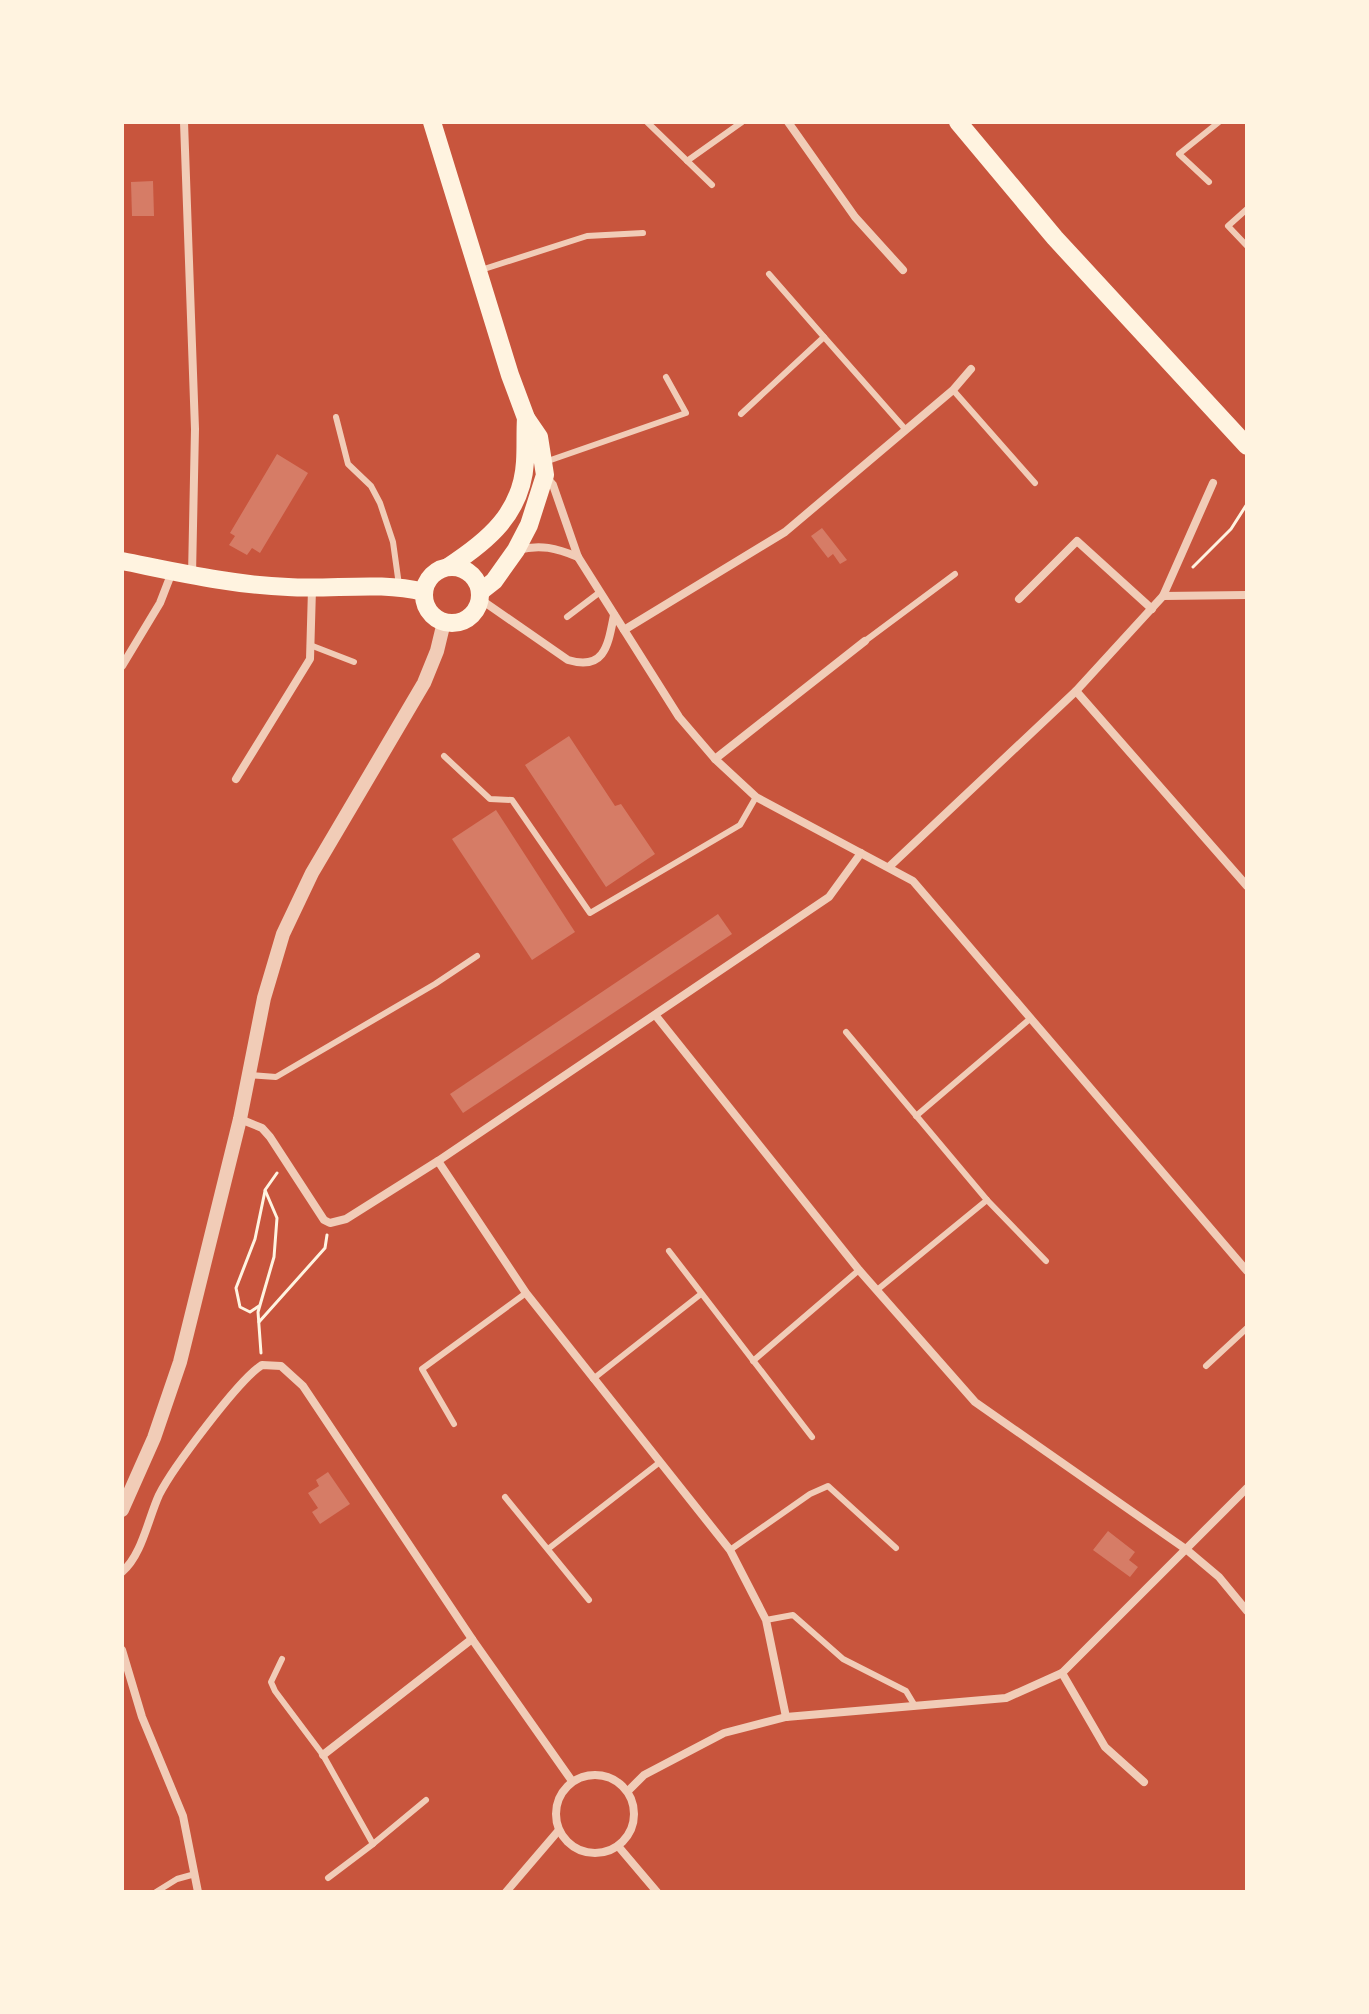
<svg xmlns="http://www.w3.org/2000/svg" width="1369" height="2014" font-family="Jost,sans-serif">
<rect width="100%" height="100%" fill="#c8553d"/>
<g fill="#d67c66">
<path d="M153,181L154,216H132L131,182Z"/>
<path d="M277,454L308,473L260,553L252,548L247,555L229,545L235,536L230,533Z"/>
<path d="M822,528L847,560L840,564L833,554L828,558L811,536Z"/>
<path d="M569,736L615,806L621,804L655,854L606,887L525,765Z"/>
<path d="M496,810L575,932L532,960L452,839Z"/>
<path d="M718,914L732,934L463,1113L450,1094Z"/>
<path d="M328,1472L350,1504L320,1524L312,1512L318,1508L308,1493L319,1486L316,1480Z"/>
<path d="M1108,1531L1135,1552L1129,1560L1138,1567L1130,1577L1093,1550Z"/>
</g>
<g fill="none" stroke-linecap="round" stroke-linejoin="round">
<g stroke="#fff3e0" stroke-width="3">
<path d="M1193,567L1231,529L1247,504"/>
<path d="M259,1306L250,1312L240,1307L236,1288L255,1239L265,1191"/>
<path d="M259,1322L325,1248L327,1235"/>
<path d="M261,1353L258,1312L274,1257L277,1218L265,1190L277,1173"/>
</g>
<g stroke="#f1ccb7" stroke-width="6">
<path d="M647,122L712,185"/>
<path d="M687,161L742,122"/>
<path d="M1209,182L1179,154L1219,122"/>
<path d="M1247,209L1228,226L1247,246"/>
<path d="M481,270L587,236L643,233"/>
<path d="M769,274L824,337"/>
<path d="M953,390L1035,483"/>
<path d="M741,414L824,337L906,430"/>
<path d="M336,417L348,464L371,486L380,503L393,542L399,585"/>
<path d="M545,462L686,413L666,377"/>
<path d="M567,617L600,592"/>
<path d="M865,641L955,574"/>
<path d="M310,645L354,662"/>
<path d="M444,756L490,799L512,800L590,913L740,825L756,797"/>
<path d="M846,1032L987,1200L1046,1261"/>
<path d="M249,1075L276,1077L435,984L477,956"/>
<path d="M916,1116L1031,1018"/>
<path d="M669,1251L812,1437"/>
<path d="M877,1290L987,1200"/>
<path d="M753,1361L859,1270"/>
<path d="M1206,1366L1247,1328"/>
<path d="M593,1379L701,1294"/>
<path d="M454,1424L422,1369L526,1293"/>
<path d="M505,1497L589,1600"/>
<path d="M548,1549L660,1462"/>
<path d="M730,1550L810,1494L828,1486L896,1548"/>
<path d="M766,1620L793,1615L843,1659L906,1691L915,1706"/>
<path d="M282,1659L271,1682L275,1691L323,1755L373,1844L426,1800"/>
<path d="M328,1878L373,1844"/>
<path d="M156,1892L177,1879L195,1874"/>
</g>
<g stroke="#f1ccb7" stroke-width="8">
<path d="M184,122L195,429L192,575"/>
<path d="M788,122L855,217L903,270"/>
<path d="M546,477L553,485L578,557L679,717L715,759L756,797L913,881L1247,1271"/>
<path d="M517,550C541,544 556,548 578,557"/>
<path d="M1163,596L1213,483"/>
<path d="M480,599L568,660C605,671 608,645 614,615"/>
<path d="M1019,599L1077,541L1152,609"/>
<path d="M624,630L785,532L953,390L971,369"/>
<path d="M122,666L160,603L172,572"/>
<path d="M1076,691L1247,886"/>
<path d="M715,759L865,641"/>
<path d="M236,779L310,659L312,589"/>
<path d="M890,866L1076,691L1163,596L1247,595"/>
<path d="M656,1016L859,1270L975,1402L1187,1550L1219,1577L1247,1611"/>
<path d="M240,1119L262,1128L270,1137L324,1220L330,1223L346,1219L438,1161L829,897L861,853"/>
<path d="M438,1161L526,1293L730,1550L766,1620L786,1717"/>
<path d="M122,1572C142,1555 148,1519 159,1495C172,1469 239,1379 262,1365L281,1366L303,1386L472,1639L572,1781"/>
<path d="M122,1650L142,1717L183,1816L198,1892"/>
<path d="M1062,1673L1105,1747L1144,1782"/>
<path d="M323,1755L472,1639"/>
<circle cx="595" cy="1814" r="39"/>
<path d="M628,1791L644,1775L724,1733L786,1717L1006,1698L1062,1673L1247,1488"/>
<path d="M618,1846L657,1892"/>
<path d="M506,1892L559,1830"/>
</g>
<path stroke="#f1ccb7" stroke-width="14" d="M122,1510L154,1438L180,1362L240,1119L264,998L283,934L312,873L424,683L437,651L444,622"/>
<g stroke="#fff3e0" stroke-width="18">
<path d="M432,122L510,375L526,418L539,437L545,475L529,525L516,550L494,581L480,592"/>
<path d="M958,122L1055,238L1247,446"/>
<path d="M122,561C177,572 232,585 288,587C333,590 379,581 424,592"/>
<path d="M448,567C488,541 522,513 525,462C526,447 525,433 526,418"/>
<circle cx="452" cy="595" r="28"/>
</g>
</g>
<rect width="1369" height="2014" fill="none" stroke="#fff3e0" stroke-width="248"/>
</svg>
